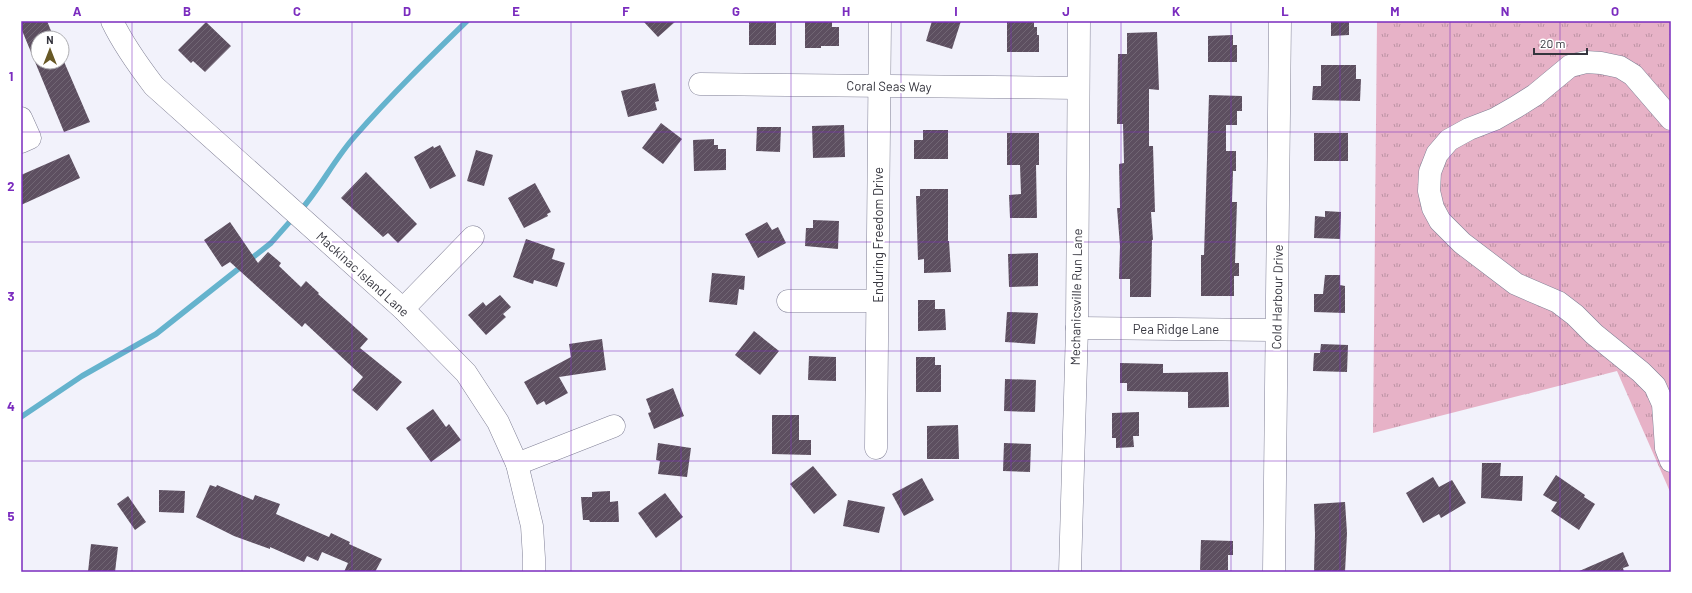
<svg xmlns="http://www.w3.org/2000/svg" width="1692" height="593" font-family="Barlow,sans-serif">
<defs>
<pattern id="grass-tufts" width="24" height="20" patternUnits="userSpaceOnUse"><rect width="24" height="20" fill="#e7b2c7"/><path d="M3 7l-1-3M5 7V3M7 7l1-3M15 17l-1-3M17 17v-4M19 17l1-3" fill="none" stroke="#bc92a3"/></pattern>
<pattern id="building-hatch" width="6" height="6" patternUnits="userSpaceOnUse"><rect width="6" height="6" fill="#5d4f60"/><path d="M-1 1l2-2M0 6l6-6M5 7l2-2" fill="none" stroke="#716674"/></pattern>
</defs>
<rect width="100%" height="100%" fill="#f2f2fb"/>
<path fill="url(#grass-tufts)" d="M1377,21H1671V494L1617,371L1373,433Z"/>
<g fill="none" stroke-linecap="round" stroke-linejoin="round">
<g stroke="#65b3cd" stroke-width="5.5">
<path d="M300,211C321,187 335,158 356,135C391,95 429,58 467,21"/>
<path d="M21,417L82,376L156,334L271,243L294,217"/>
</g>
</g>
<g fill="url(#building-hatch)">
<path d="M21,21H47L54,38H38V62H62V57L90,122L64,132L21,28Z"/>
<path d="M643,21H676L658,37Z"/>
<rect x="749" y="21" width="27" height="24"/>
<path d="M805,21H832V27H839V46H821V48H805Z"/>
<path d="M932,21H961L952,49L926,41Z"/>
<path d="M1007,21H1034V27H1037V35H1039V52H1007Z"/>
<path d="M1331,21H1349V35L1331,36Z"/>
<path d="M206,22L231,46L205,72L193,61L191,63L178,50Z"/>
<path d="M1157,32L1159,90L1149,89V146H1153L1155,212H1151L1153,240H1152L1151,297H1130V279H1119L1120,246L1117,208H1120L1119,164L1124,163L1123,124H1117L1118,54H1127V33Z"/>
<path d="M1233,35V45H1237V62H1208V36Z"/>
<path d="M1321,65H1356V79H1361L1360,101L1312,100L1313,86H1321Z"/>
<path d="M655,83L659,101L655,102L657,110L628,117L621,91Z"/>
<path d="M1209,95L1242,96V111H1237V125H1226V151H1236V171H1233L1232,202H1237L1235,263H1239V276H1234V296H1201V255H1204Z"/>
<path d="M661,123L682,139L663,164L642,148Z"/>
<path d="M844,125L845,157L813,158L812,126Z"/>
<path d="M757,127H781L780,152L756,151Z"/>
<path d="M923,130H948V159H914V140H923Z"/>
<path d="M1007,133H1039V165H1036L1037,218H1010L1009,195L1021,194L1020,165H1007Z"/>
<rect x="1314" y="133" width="34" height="28"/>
<path d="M714,139V145H718V149H726V170L694,171L693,140Z"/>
<path d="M440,145L456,176L430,189L414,157L433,146L434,148Z"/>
<path d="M476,150L493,155L484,186L467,181Z"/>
<path d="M69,154L80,178L21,205V175Z"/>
<path d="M366,172L417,224L398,243L388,233L383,237L341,198Z"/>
<path d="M535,183L551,212L547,214L548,216L524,228L508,198Z"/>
<path d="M920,189H948V241H949L951,272L924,273V259L918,260L916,196H920Z"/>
<path d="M1325,211L1341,212L1340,239L1314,238L1315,216L1325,217Z"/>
<path d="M813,220L839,221L838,249L805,246L806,228H813Z"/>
<path d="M230,222L258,263L268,252L281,263L279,266L301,287L306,281L319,293L318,294L368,339L360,348L402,382L377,411L352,390L363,377L305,323L302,327L230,262L222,267L204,240Z"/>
<path d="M767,222L772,230L778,227L786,243L758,258L745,234Z"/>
<path d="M526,239L555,249L552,259L565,263L557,287L534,280L533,284L513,277Z"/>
<path d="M1038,253V286L1009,287L1008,254Z"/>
<path d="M712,273L745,276L744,290L739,289L737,305L709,302Z"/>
<path d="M1325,275H1340V285L1345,286V313L1314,312V294H1323Z"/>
<path d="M500,295L511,307L503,314L506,317L486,335L468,315L483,302L486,306Z"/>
<path d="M918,300H935V309H945L946,330L918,331Z"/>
<path d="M1007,312L1038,313L1035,344L1005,342Z"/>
<path d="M754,331L779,351L760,375L735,355Z"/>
<path d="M602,339L606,370L559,377L568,393L546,405L544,401L537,405L524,382L571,357L569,344Z"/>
<path d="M1321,344L1348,345L1347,372L1313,371L1314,353H1320Z"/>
<path d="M809,356L836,357V381L808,380Z"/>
<path d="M916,357H935V365H941V392H916Z"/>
<path d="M1120,363L1163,364V373L1228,372L1229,407L1188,408V392L1127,391V383H1120Z"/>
<path d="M1005,379L1036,380L1035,412L1004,411Z"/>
<path d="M673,388L684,416L654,429L648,413L651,412L646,399Z"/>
<path d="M433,409L446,427L449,424L461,440L431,462L406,428Z"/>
<path d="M1139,412V436H1133L1134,447L1116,448V438H1112V413Z"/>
<path d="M772,415H799V440H811V455L772,454Z"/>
<path d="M958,425L959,459H927V426Z"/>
<path d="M658,443L691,448L687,477L658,474L660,461L656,460Z"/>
<path d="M1004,443L1031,444L1030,472L1003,471Z"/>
<path d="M1482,463H1501L1500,476H1523L1522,501L1481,498Z"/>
<path d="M813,466L837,495L814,514L790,484Z"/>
<path d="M1556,475L1585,495L1584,497L1595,504L1579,530L1551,511L1557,502L1553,501L1543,495Z"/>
<path d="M1433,477L1439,487L1452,480L1466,503L1441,518L1439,514L1423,523L1406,493Z"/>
<path d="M922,478L934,500L904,516L892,494Z"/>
<path d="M210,485L216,487L217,485L253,500L255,495L280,504L276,514L329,537L331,533L350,542L349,544L382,559L375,572H344L348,563L322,552L318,561L307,556L304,562L270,547V549L234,536L196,517Z"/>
<path d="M159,490L185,491L184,513L159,512Z"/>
<path d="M610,491V502L618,501L619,522H590L589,520H583L581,497H592V492Z"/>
<path d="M665,493L683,517L656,538L638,513Z"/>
<path d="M128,496L146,522L135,530L117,504Z"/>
<path d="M848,500L885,507L879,533L843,526Z"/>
<path d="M1345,502L1347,533L1345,572H1314L1315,534L1314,504Z"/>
<path d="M1201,540L1233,541V555H1228V570H1200Z"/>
<path d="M91,544L118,547L115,572H88Z"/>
<path d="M1623,552L1629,566L1623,568L1624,572H1577Z"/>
</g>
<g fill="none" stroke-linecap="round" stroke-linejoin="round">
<g stroke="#818096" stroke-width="23">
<g id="minor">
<path d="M112,21C123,44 138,65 154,86L403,309L466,373L498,422L517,464L532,526L534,558V572"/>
<path d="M700,84L1078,88"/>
<path d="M21,118L30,138L21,142"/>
<path d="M1671,119L1633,75L1620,67L1601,63L1586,62L1570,66L1535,95L1516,107L1495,119L1469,129L1449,140L1437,154L1430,172L1429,191L1433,208L1440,221L1462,243L1516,284L1558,302L1575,315L1594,334L1641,372L1655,386L1663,404L1666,448L1671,461"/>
<path d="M788,301H877"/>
<path d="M403,309L473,237"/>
<path d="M1077,328L1276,330"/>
<path d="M876,448L880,21"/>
<path d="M517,464L614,426"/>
<path d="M1070,572L1077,328L1079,21"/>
<path d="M1274,572L1280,21"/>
</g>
</g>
<use href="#minor" stroke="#fff" stroke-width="22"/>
</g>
<path fill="none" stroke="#7b2cbf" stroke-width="1" stroke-opacity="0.55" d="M132,21V572M242,21V572M352,21V572M461,21V572M571,21V572M681,21V572M791,21V572M901,21V572M1011,21V572M1121,21V572M1231,21V572M1340,21V572M1450,21V572M1560,21V572M21,132H1671M21,242H1671M21,351H1671M21,461H1671"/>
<g text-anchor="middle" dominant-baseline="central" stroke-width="4" stroke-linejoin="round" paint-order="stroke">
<g font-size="13" fill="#35353e" stroke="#fff">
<text transform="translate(889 86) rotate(1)">Coral Seas Way</text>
<text transform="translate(878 235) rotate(-90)">Enduring Freedom Drive</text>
<text transform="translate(363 274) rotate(42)">Mackinac Island Lane</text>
<text transform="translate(1076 297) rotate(-89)">Mechanicsville Run Lane</text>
<text transform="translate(1277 297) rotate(-89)">Cold Harbour Drive</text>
<text x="1176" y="329">Pea Ridge Lane</text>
</g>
</g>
<rect width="1692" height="593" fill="none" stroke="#ffffff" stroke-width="44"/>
<g transform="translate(50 50)"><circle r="19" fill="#ffffff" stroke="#aeaeb2"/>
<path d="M0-3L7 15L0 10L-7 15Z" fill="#685926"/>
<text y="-6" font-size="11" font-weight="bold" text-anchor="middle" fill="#35353e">N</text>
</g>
<path d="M1534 48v6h53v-6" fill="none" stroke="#35353e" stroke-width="2"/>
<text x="1540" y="48" font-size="12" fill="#35353e" stroke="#ffffff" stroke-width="3" paint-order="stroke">20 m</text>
<rect x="22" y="22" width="1648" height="549" fill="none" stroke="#7b2cbf" stroke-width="1.5"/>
<g font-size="13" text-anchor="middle" font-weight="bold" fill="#7b2cbf">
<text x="77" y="16">A</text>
<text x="187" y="16">B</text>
<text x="297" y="16">C</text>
<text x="407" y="16">D</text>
<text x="516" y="16">E</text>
<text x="626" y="16">F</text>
<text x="736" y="16">G</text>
<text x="846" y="16">H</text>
<text x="956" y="16">I</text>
<text x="1066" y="16">J</text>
<text x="1176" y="16">K</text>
<text x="1285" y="16">L</text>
<text x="1395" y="16">M</text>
<text x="1505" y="16">N</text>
<text x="1615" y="16">O</text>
<text x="11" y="81">1</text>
<text x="11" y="191">2</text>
<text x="11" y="301">3</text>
<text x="11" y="411">4</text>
<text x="11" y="521">5</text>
</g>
</svg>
